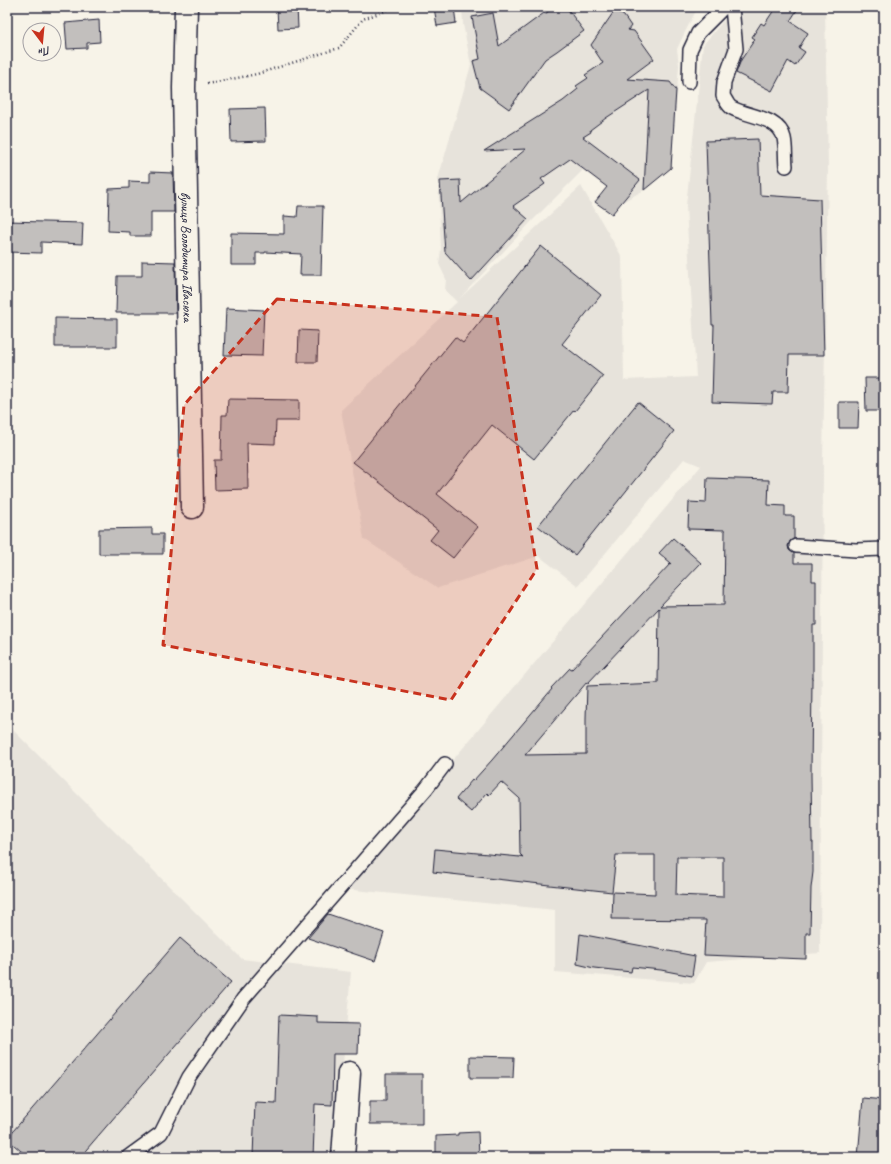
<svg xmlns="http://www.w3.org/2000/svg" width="891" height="1164" font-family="Caveat,sans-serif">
<rect width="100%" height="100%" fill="#f7f3e8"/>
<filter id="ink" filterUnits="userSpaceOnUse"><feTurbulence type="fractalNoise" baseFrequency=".025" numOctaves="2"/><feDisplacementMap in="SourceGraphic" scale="8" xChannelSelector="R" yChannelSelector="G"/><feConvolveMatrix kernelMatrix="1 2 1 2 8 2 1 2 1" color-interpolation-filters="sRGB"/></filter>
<g filter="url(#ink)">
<g fill="#e7e3db">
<path d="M462,7H698L686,30L677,49L679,65L671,168L648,188L624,201L583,170L532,221L459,299L581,186L622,257L624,380L696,377L686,206L703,45L735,7H825L828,168L823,462L820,953L706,962L694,983L555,972V910L344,889L701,466L684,459L578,586L539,556L438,588L364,539L341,410L457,302L445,290L446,279L439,264L441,249L438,179L471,65L463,24Z"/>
<path d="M7,724L242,959L351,972L335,1157H7Z"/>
</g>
<g fill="#c2bfbd" stroke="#22223b" fill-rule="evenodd">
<path d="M277,7H297L298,28L278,29Z"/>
<path d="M434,7H454L456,23L437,26Z"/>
<path d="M554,7H566L584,31L557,51L545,59L509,109L480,88L473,61L480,59L472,17L493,13L499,46L544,13L545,14Z"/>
<path d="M776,7H799L790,21L808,33L799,48L805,52L795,66L788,61L772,91L736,73L741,60L755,39L752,37L761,23L764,25Z"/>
<path d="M615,10L624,16L631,26L628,30L634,31L654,59L627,79L670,82L676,90L671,168L644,190L649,90L606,118L590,130L591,132L583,137L640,180L612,214L595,202L607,187L570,159L541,179L545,184L513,206L528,219L471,281L445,252L440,181L460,180L461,203L526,149L484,151L563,101L578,89L576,86L588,78L585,75L603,63L591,45Z"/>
<path d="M99,20L100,42L87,43V48L67,49L65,23Z"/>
<path d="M265,108L266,141L231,142L230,109Z"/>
<path d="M758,139L760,195L820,199L824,355H789L788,392H773L772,404L712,402L714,325H712L706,141Z"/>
<path d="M150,172L173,173L174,212H151V236H130V232L108,231L109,189L129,188V181L150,182Z"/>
<path d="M298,206H323L321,275H300L301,254L265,252V253H256V265H231V233L284,234V216L297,217Z"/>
<path d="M7,221L83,223L82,244L41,242V253L7,252Z"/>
<path d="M541,246L601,295L562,344L603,376L575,411L574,410L534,459L492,425L437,494L478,527L453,558L430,540L438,530L395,496L396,495L353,462L455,337L463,343Z"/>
<path d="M142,261L175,262L176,313H116L117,276H142Z"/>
<path d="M226,308L264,310L262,356L224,355Z"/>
<path d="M55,318L117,319V347H55Z"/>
<path d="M299,330L318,331L317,362H298Z"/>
<path d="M865,378H884V411H866Z"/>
<path d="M228,399L299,400V421H276L275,444L247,443L248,489L215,490L214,460H221L222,415H227Z"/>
<path d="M638,402L674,431L575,555L538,526Z"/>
<path d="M839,402H859L858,428H839Z"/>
<path d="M707,478L769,480L768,505L785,506V516H794V539L790,541L788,546L789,550L794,553V563H812V581H816V625H813V678H812L811,775L812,842H813V872L811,888L810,933H806V959L704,955L706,920L612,919L613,892L655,894V855H616L612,892L433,872L435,849L520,857V856L523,857L520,854L519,798L501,782L489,795L487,793L471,812L456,799L472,780L473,781L492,760L552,689L551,688L570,668L572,669L671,563L659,553L673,538L701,563L660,606L724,605L725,530L688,529L689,502L706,503ZM659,608L658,683L587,686L586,718V754L525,755L587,682V684ZM677,857H723V897L676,895Z"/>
<path d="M152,528V534H163V554H99V529Z"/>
<path d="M328,914L384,933L375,961L308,938Z"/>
<path d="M580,934L695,956L692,976L661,970L632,967L631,972L594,968L577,964Z"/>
<path d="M180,938L231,982L80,1157H28L7,1139V1138Z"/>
<path d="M279,1015L318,1017V1023L359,1024L358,1054H333L332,1105L315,1104L313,1157H253L255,1102L276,1103Z"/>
<path d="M470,1056L514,1057L513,1078H470Z"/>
<path d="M386,1074H422V1124H370V1101H386Z"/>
<path d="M863,1098L884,1100V1157H858Z"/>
<path d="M478,1132L479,1157H436V1136L458,1135V1133Z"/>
</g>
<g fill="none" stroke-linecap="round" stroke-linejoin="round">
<g stroke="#22223b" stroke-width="16">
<g id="lane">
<path d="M732,7L736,49L724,82L723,96C726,100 728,106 732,108C749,117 779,117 784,138C786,147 785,158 786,166"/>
<path d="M689,82L690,50L698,33L724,7"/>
<path d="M796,546L856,550L884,549"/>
<path d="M128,1157L161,1133L189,1077L243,999L426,789L445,764"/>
</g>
</g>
<g stroke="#22223b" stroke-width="25">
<g id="street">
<path id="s1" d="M186,7L184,88L192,507"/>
<path d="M343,1157L349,1073"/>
</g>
</g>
<path stroke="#22223b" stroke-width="2.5" stroke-dasharray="1 3" stroke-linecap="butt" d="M207,84L257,74L339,48L363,19L396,7"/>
<use href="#lane" stroke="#f7f3e8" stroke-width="13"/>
<use href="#street" stroke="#f7f3e8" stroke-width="22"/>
</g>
</g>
<path fill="#c8321e" fill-opacity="0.2" stroke="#c8321e" stroke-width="3" stroke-dasharray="8 5" stroke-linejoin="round" d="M277,299L497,317L537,569L451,700L163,645L184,405Z"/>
<g text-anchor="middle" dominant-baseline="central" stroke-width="3" stroke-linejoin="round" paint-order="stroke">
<g font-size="14" fill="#22223b" stroke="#f7f3e8">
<text stroke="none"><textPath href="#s1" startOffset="250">вулиця Володимира Івасюка</textPath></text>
</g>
</g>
<rect width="891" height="1164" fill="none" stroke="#f7f3e8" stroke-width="24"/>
<rect x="12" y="12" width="867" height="1140" fill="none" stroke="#22223b" stroke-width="1.5" filter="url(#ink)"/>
<g transform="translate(42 42) rotate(164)"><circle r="19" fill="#f7f3e8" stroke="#a29fa3"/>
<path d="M0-3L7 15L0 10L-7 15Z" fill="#c8321e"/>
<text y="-6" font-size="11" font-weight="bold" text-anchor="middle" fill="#22223b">Пн</text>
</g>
</svg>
